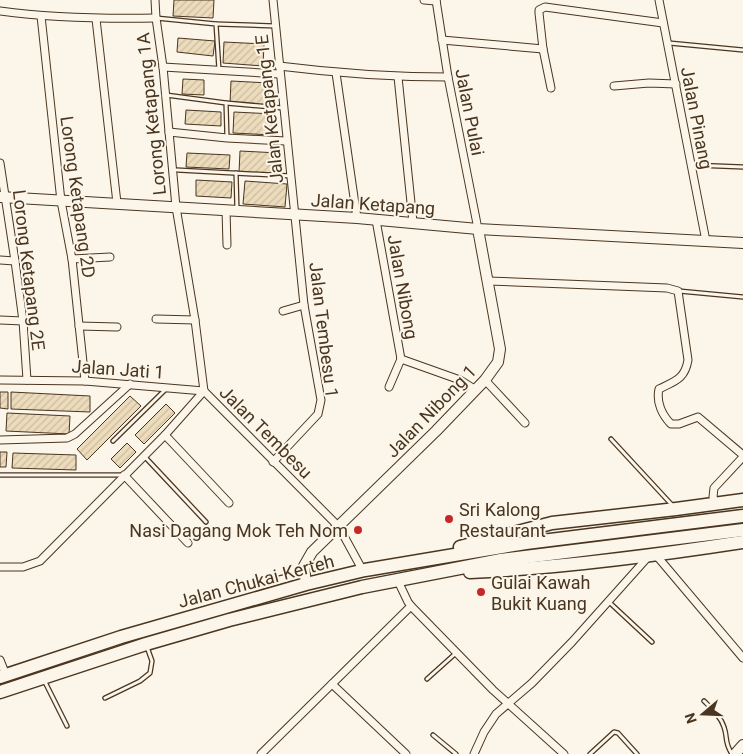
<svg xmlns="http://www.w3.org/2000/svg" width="743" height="754" font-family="Roboto,sans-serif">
<defs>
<pattern id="building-hatch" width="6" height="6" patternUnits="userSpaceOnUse" patternTransform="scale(1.25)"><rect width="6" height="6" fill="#ecdcbc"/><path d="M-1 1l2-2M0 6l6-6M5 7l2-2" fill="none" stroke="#ccbda1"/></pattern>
</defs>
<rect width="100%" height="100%" fill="#fbf6e9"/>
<g fill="url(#building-hatch)" stroke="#4a3520">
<path d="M174,0H214L213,18L173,16Z"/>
<path d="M178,38L215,41L213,56L177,52Z"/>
<path d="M224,42L264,44L263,66L223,63Z"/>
<path d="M183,79L204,80V95L182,94Z"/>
<path d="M231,81L269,83L268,105L230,103Z"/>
<path d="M186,110L221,112V126L185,124Z"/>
<path d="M234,112L274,114L273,135L233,133Z"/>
<path d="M240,151L279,153L278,175L239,173Z"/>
<path d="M187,153L230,155L229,169L186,167Z"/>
<path d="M196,180L232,182L231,198L196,196Z"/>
<path d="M245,181L287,184L285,207L243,204Z"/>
<path d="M0,392H8V409L0,408Z"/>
<path d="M11,392L90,396V412L11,409Z"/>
<path d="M130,396L141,406L87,460L77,449Z"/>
<path d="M166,404L175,413L144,444L135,435Z"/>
<path d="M7,413L70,416L69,434L6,431Z"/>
<path d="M127,443L136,452L120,468L111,459Z"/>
<path d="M0,452H7L6,467H0Z"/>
<path d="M13,453L76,455V470L12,468Z"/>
</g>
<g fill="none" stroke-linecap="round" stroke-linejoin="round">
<g stroke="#4a3520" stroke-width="5.5">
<g id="lane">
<path d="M156,18L216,24L219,70"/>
<path d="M216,24L275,26"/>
<path d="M669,43L743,50"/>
<path d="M166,95L226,103L227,137"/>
<path d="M226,103L283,108"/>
<path d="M692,165L743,167"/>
<path d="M177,170L291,176"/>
<path d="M236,173L237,210"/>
<path d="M679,291L743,297"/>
<path d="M611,439L672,505"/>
<path d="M113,441L166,389"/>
<path d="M145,457L206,522"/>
<path d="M0,475H124"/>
<path d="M609,602L652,642"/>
<path d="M427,679L456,653"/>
<path d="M45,682L67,726"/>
<path d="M105,698L140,681L150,673L152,661L147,647"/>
<path d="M704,701C712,709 721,717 724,727C728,738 724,742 732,754"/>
<path d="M433,735L456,754"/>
<path d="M590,754L614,732L618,733L637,754"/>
</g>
</g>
<g stroke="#4a3520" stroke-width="9">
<g id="street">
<path d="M155,0L156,18L163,67L176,207L195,320L204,391L339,527L363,571"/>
<path d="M273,0L304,305L321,400L318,414L273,462"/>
<path d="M424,0L436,1"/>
<path d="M436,0L448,77L478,229"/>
<path d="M659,0L706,241"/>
<path d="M0,11C52,18 103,19 156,18"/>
<path d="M41,16L61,201L72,259L85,381"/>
<path d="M96,19L117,203"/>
<path d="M442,40L543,49L539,13V10L545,7L663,23"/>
<path d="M543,49L551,88"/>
<path d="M279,66C335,73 391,77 448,77"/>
<path d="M163,67L279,74"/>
<path d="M336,73L357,218"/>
<path d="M398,77L413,222"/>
<path d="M614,86L649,83L676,84"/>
<path d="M169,132L227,138L286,141"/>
<path d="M0,163L15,261L23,321L27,380"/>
<path d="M226,210L227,245"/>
<path d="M376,220L401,359"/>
<path d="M72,259L110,257"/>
<path d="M0,260L15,261"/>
<path d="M488,281L667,288L678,291L688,360C685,379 675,381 659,389C656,402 662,415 671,424H679L698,417L743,455"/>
<path d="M283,311L304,305"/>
<path d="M156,319L195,320"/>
<path d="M0,320L23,321"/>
<path d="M79,326L117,327"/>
<path d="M401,359L460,380L476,390"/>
<path d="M0,380L85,381L204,391"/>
<path d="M485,380L525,423"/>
<path d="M389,387L401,359"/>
<path d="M165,435L229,503"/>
<path d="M0,440L67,438L75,434L130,384"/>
<path d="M124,475L188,543"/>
<path d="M716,504L713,497L714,488L743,457"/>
<path d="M656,555L743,658"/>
<path d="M0,567H23L40,561L165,435L204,391"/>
<path d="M397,579L408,602L411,606L493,690L564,754"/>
<path d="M0,660L6,675"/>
<path d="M332,684L406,754"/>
<path d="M261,754L411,606"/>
<path d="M474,754L484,732L496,714L532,683L572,642L648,557"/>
</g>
</g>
<g stroke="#4a3520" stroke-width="12">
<g id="secondary">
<path d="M0,197L357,218L478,229L743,243"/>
<path d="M306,584L304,566L312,552L436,431L485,380L498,362L500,349L478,229"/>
<path d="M735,754L743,745"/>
</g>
</g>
<g stroke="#4a3520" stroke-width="15">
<g id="highway">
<path d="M460,547L552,523L676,509L743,500"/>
<path d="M470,572C562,568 652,556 743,542"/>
<path d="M0,677L121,637L306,584L365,570L526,543L743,516"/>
<path d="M0,692L146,644L229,620L362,587L501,560L743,530"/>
</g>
</g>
<use href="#lane" stroke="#fbf6e9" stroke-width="3"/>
<use href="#street" stroke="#fbf6e9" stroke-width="7"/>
<use href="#secondary" stroke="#fbf6e9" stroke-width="10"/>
<use href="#highway" stroke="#fbf6e9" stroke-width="12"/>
</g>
<g fill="#c62828" stroke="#fbf6e9" stroke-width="2">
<circle cx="449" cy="519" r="5"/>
<circle cx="358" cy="530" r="5"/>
<circle cx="481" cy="592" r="5"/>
</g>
<g text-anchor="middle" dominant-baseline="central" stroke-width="4" stroke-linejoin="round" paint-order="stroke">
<g font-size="18" fill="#4a3520" stroke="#fbf6e9">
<text transform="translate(269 109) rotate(-96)">Jalan Ketapang 1E</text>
<text transform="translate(470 112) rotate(79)">Jalan Pulai</text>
<text transform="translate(151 114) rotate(-96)">Lorong Ketapang 1A</text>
<text transform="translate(697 118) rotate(79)">Jalan Pinang</text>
<text transform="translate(78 197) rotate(82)">Lorong Ketapang 2D</text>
<text transform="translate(373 204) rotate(4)">Jalan Ketapang</text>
<text transform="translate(29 270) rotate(83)">Lorong Ketapang 2E</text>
<text transform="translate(403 287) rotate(80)">Jalan Nibong</text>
<text transform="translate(324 330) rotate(83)">Jalan Tembesu 1</text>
<text transform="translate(118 369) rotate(4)">Jalan Jati 1</text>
<text transform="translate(431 411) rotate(-46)">Jalan Nibong 1</text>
<text transform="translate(266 432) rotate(45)">Jalan Tembesu</text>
<text transform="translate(256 581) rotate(-15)">Jalan Chukai-Kerteh</text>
</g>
<g font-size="18" fill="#4a3520" stroke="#fbf6e9" text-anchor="start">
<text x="459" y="509">Sri Kalong<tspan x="459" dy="21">Restaurant</tspan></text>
<text x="348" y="530" text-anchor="end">Nasi Dagang Mok Teh Nom</text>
<text x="491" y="582">Gulai Kawah<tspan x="491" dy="21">Bukit Kuang</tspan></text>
</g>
</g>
<g transform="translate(703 714) rotate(251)" stroke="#fbf6e9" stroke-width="4" paint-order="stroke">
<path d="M0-4L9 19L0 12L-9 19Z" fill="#4a3520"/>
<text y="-8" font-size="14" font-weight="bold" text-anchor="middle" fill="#4a3520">N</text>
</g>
</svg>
